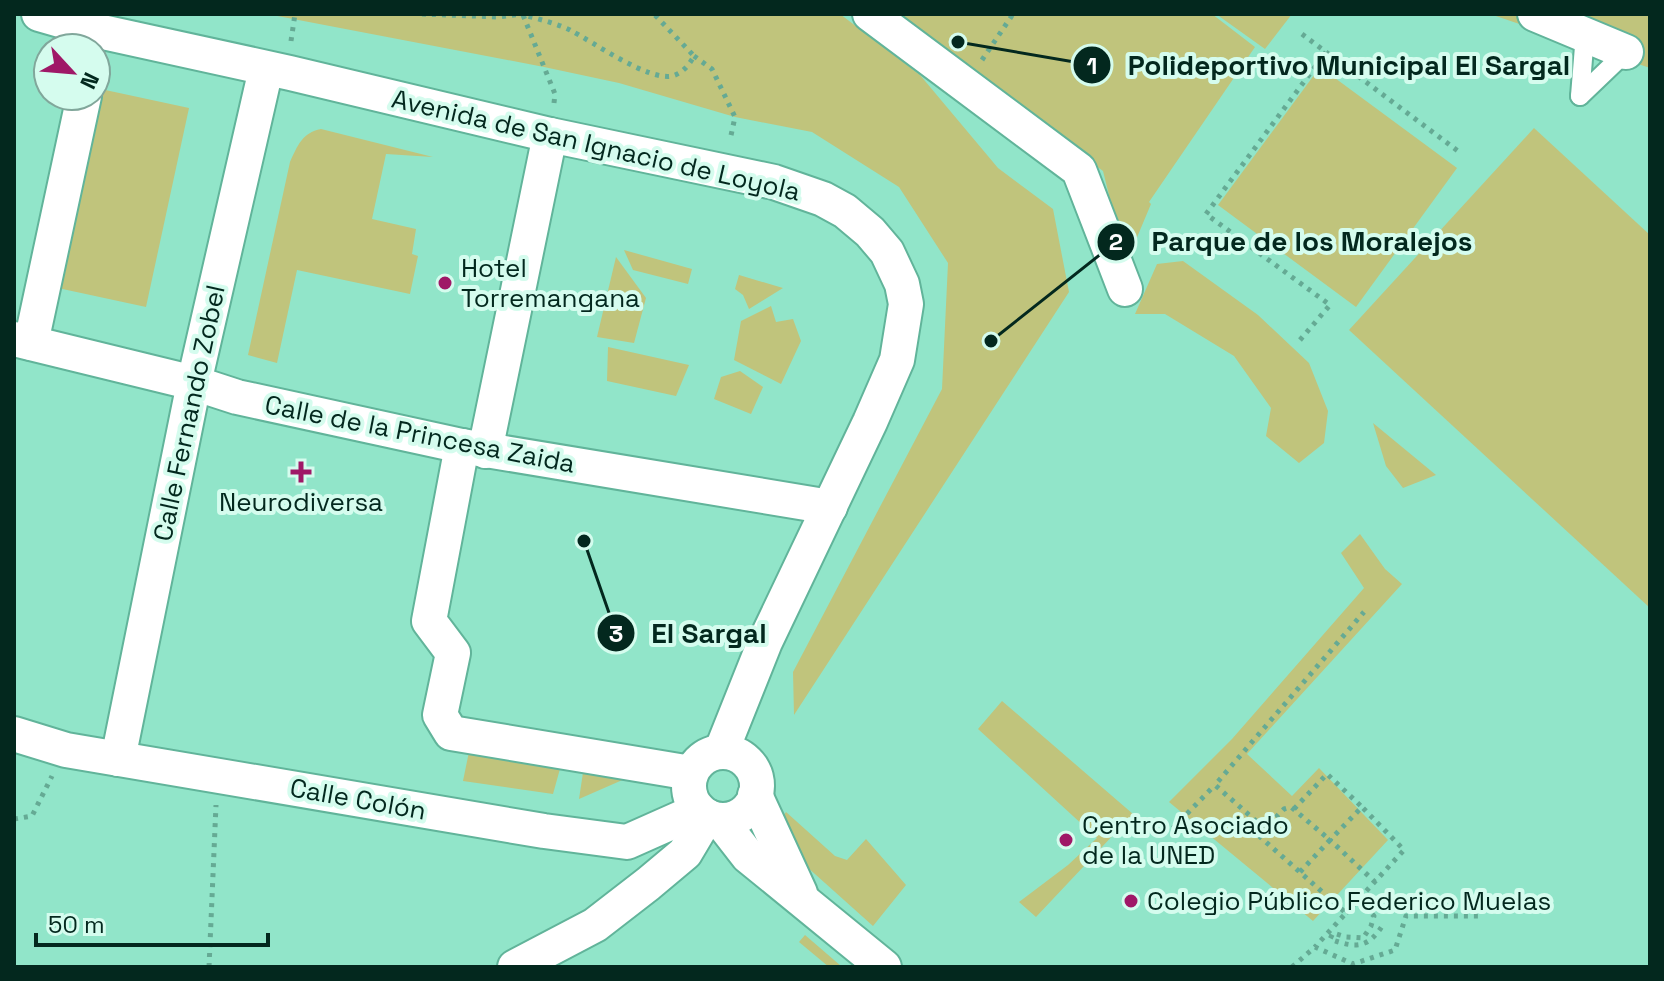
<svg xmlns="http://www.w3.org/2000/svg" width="1664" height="981" font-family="'Space Grotesk',sans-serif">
<rect width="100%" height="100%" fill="#91e5c9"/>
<g fill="#c0c47c">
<path d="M267,14H840L920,75L998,168L1053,209L1069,292L794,715L793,672L942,389L948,263L899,187L812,132L735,117L619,83L544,67Z"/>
<path d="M890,14H1212L1255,47L1149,202L1151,204L1130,254L1113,211L1103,171Z"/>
<path d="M1216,14H1292L1265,49Z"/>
<path d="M1490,14H1650V68Z"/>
<path d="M1320,67L1457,168L1356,307L1218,205Z"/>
<path d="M96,88L189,108L146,307L44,285Z"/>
<path d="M1534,128L1650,235V608L1349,330Z"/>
<path d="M321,129L433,157L386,154L372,219L416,229L412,254L418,256L410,294L297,270L277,363L248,355L290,162C298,145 302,133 321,129Z"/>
<path d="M624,250L692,269L688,284L633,270Z"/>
<path d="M616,257L646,298L634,343L597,337Z"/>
<path d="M1183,261L1258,315L1309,363L1328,411L1324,443L1299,463L1266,436L1271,408L1234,356L1165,314H1135L1157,264Z"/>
<path d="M739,275L783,288L749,309L743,295L735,289Z"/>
<path d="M771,306L776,322L793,319L801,341L781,384L734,360L741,321Z"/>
<path d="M608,347L689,365L676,396L607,381Z"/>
<path d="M740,371L763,387L751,414L714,399L721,377Z"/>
<path d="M1373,423L1436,475L1403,488L1386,466Z"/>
<path d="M1360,534L1385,569L1402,584L1247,754L1292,796L1319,768L1388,840L1313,921L1169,802L1232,739L1364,588L1341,553Z"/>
<path d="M1002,701L1133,814L1036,917L1019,902L1068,865L1097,838L978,729Z"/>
<path d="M471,742L563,758L553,794L463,781Z"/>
<path d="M584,766L627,778L579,799Z"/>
<path d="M786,812L835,856L847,860L866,839L906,885L873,926L806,866L779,823Z"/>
<path d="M805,935L841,966L842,967H829L799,942Z"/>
</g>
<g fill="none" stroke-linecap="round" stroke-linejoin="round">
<g stroke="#61b49a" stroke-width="22">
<g id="lane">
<path d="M1580,96L1626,52"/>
<path d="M1580,96L1585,34"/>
</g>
</g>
<g stroke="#61b49a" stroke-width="38">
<g id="street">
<path d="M39,14L98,31L290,73L550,135L774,182L823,199L845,211L870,232L887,252L902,284L906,304L897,360L870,422L765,642L721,752"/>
<path d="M870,14L1079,170L1125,289"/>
<path d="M1535,14L1626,52"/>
<path d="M14,339L194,383L237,397L462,446L830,507"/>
<path d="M31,343L84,96"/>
<path d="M462,446L429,621L453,653L440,715L451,733L691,773"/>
<path d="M485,451L550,135"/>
<path d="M14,734L66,750L544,831L627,842L699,810"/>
<circle cx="723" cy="786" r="34"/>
<path d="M118,759L194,383L266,69"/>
<path d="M755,795L800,893"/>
<path d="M720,820L748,856L884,967"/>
<path d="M515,967L595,925L648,884L685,853L707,816"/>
</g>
</g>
<g stroke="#65aa94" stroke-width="5" stroke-dasharray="4 6" stroke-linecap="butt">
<path d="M422,14L499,17L522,14"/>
<path d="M1302,34L1458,151"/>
<path d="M291,41L295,14"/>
<path d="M694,56L712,69L735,117L730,140"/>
<path d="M982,60L1013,14"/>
<path d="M554,103L555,94L523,15C539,19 555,23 570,30C593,42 648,81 672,76C683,73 689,65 694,56L654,14"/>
<path d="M1300,340L1330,305L1206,214L1326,52"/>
<path d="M1294,809L1327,774L1362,807"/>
<path d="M14,819L32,816L52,776"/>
<path d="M1173,828L1215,785"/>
<path d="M1264,828L1215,785L1364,612"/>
<path d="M1300,872L1330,840L1291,807L1284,809L1258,835L1346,913L1315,947"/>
<path d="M1358,900L1374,916L1371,926L1363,938L1346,937L1333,933L1330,939C1357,949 1369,948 1384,923"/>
<path d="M1346,913L1404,850L1362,807L1330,840L1375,882"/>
<path d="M209,967L216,805"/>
<path d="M1292,967L1315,947L1353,964L1395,950L1406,916H1478"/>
</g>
<use href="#lane" stroke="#fff" stroke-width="18"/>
<use href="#street" stroke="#fff" stroke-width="34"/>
</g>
<g fill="#9f1867" stroke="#d5fcee" stroke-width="3">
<circle cx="445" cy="283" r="8"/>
<path d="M297 460h8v8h8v8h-8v8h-8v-8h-8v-8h8z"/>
<circle cx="1066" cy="840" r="8"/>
<circle cx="1131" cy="901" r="8"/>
</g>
<g text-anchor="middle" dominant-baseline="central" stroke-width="8" stroke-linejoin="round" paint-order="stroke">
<g font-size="26" fill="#03281e" stroke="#d5fcee">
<text transform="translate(596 145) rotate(13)">Avenida de San Ignacio de Loyola</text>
<text transform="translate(189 413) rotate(-78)">Calle Fernando Zobel</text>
<text transform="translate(420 434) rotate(11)">Calle de la Princesa Zaida</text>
<text transform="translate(358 799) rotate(10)">Calle Colón</text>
</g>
<g font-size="26" fill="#03281e" stroke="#d5fcee" text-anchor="start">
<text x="461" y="268">Hotel<tspan x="461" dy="30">Torremangana</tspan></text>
<text x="301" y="502" text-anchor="middle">Neurodiversa</text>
<text x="1082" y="825">Centro Asociado<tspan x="1082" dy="30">de la UNED</tspan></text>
<text x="1147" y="901">Colegio Público Federico Muelas</text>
</g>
</g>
<path fill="none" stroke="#03281e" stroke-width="3" d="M958 42L1092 65M991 341L1116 242M584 541L616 633"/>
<g fill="#03281e" stroke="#d5fcee" stroke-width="3">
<circle cx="958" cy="42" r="8"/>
<circle cx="991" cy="341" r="8"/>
<circle cx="584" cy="541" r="8"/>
<circle cx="1092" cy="65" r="20"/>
<circle cx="1116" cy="242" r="20"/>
<circle cx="616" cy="633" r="20"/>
</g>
<g font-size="24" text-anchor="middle" font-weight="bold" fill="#fff">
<text x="1092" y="74">1</text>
<text x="1116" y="250">2</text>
<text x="616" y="642">3</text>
</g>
<g font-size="28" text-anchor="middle" font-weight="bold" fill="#03281e" stroke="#d5fcee" stroke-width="8" stroke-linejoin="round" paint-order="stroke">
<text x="1349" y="75">Polideportivo Municipal El Sargal</text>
<text x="1312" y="251">Parque de los Moralejos</text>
<text x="709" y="643">El Sargal</text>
</g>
<rect width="1664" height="981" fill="none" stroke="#03281e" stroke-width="32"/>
<g transform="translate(72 72) rotate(116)"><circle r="38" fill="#d5fcee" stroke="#81a79b" stroke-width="2"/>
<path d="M0-6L14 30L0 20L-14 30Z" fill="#9f1867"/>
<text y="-12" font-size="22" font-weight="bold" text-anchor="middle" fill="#03281e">N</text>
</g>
<path d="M36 933v12h232v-12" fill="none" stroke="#03281e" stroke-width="4"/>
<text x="48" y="933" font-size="24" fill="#03281e" stroke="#d5fcee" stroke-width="6" paint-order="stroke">50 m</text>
</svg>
